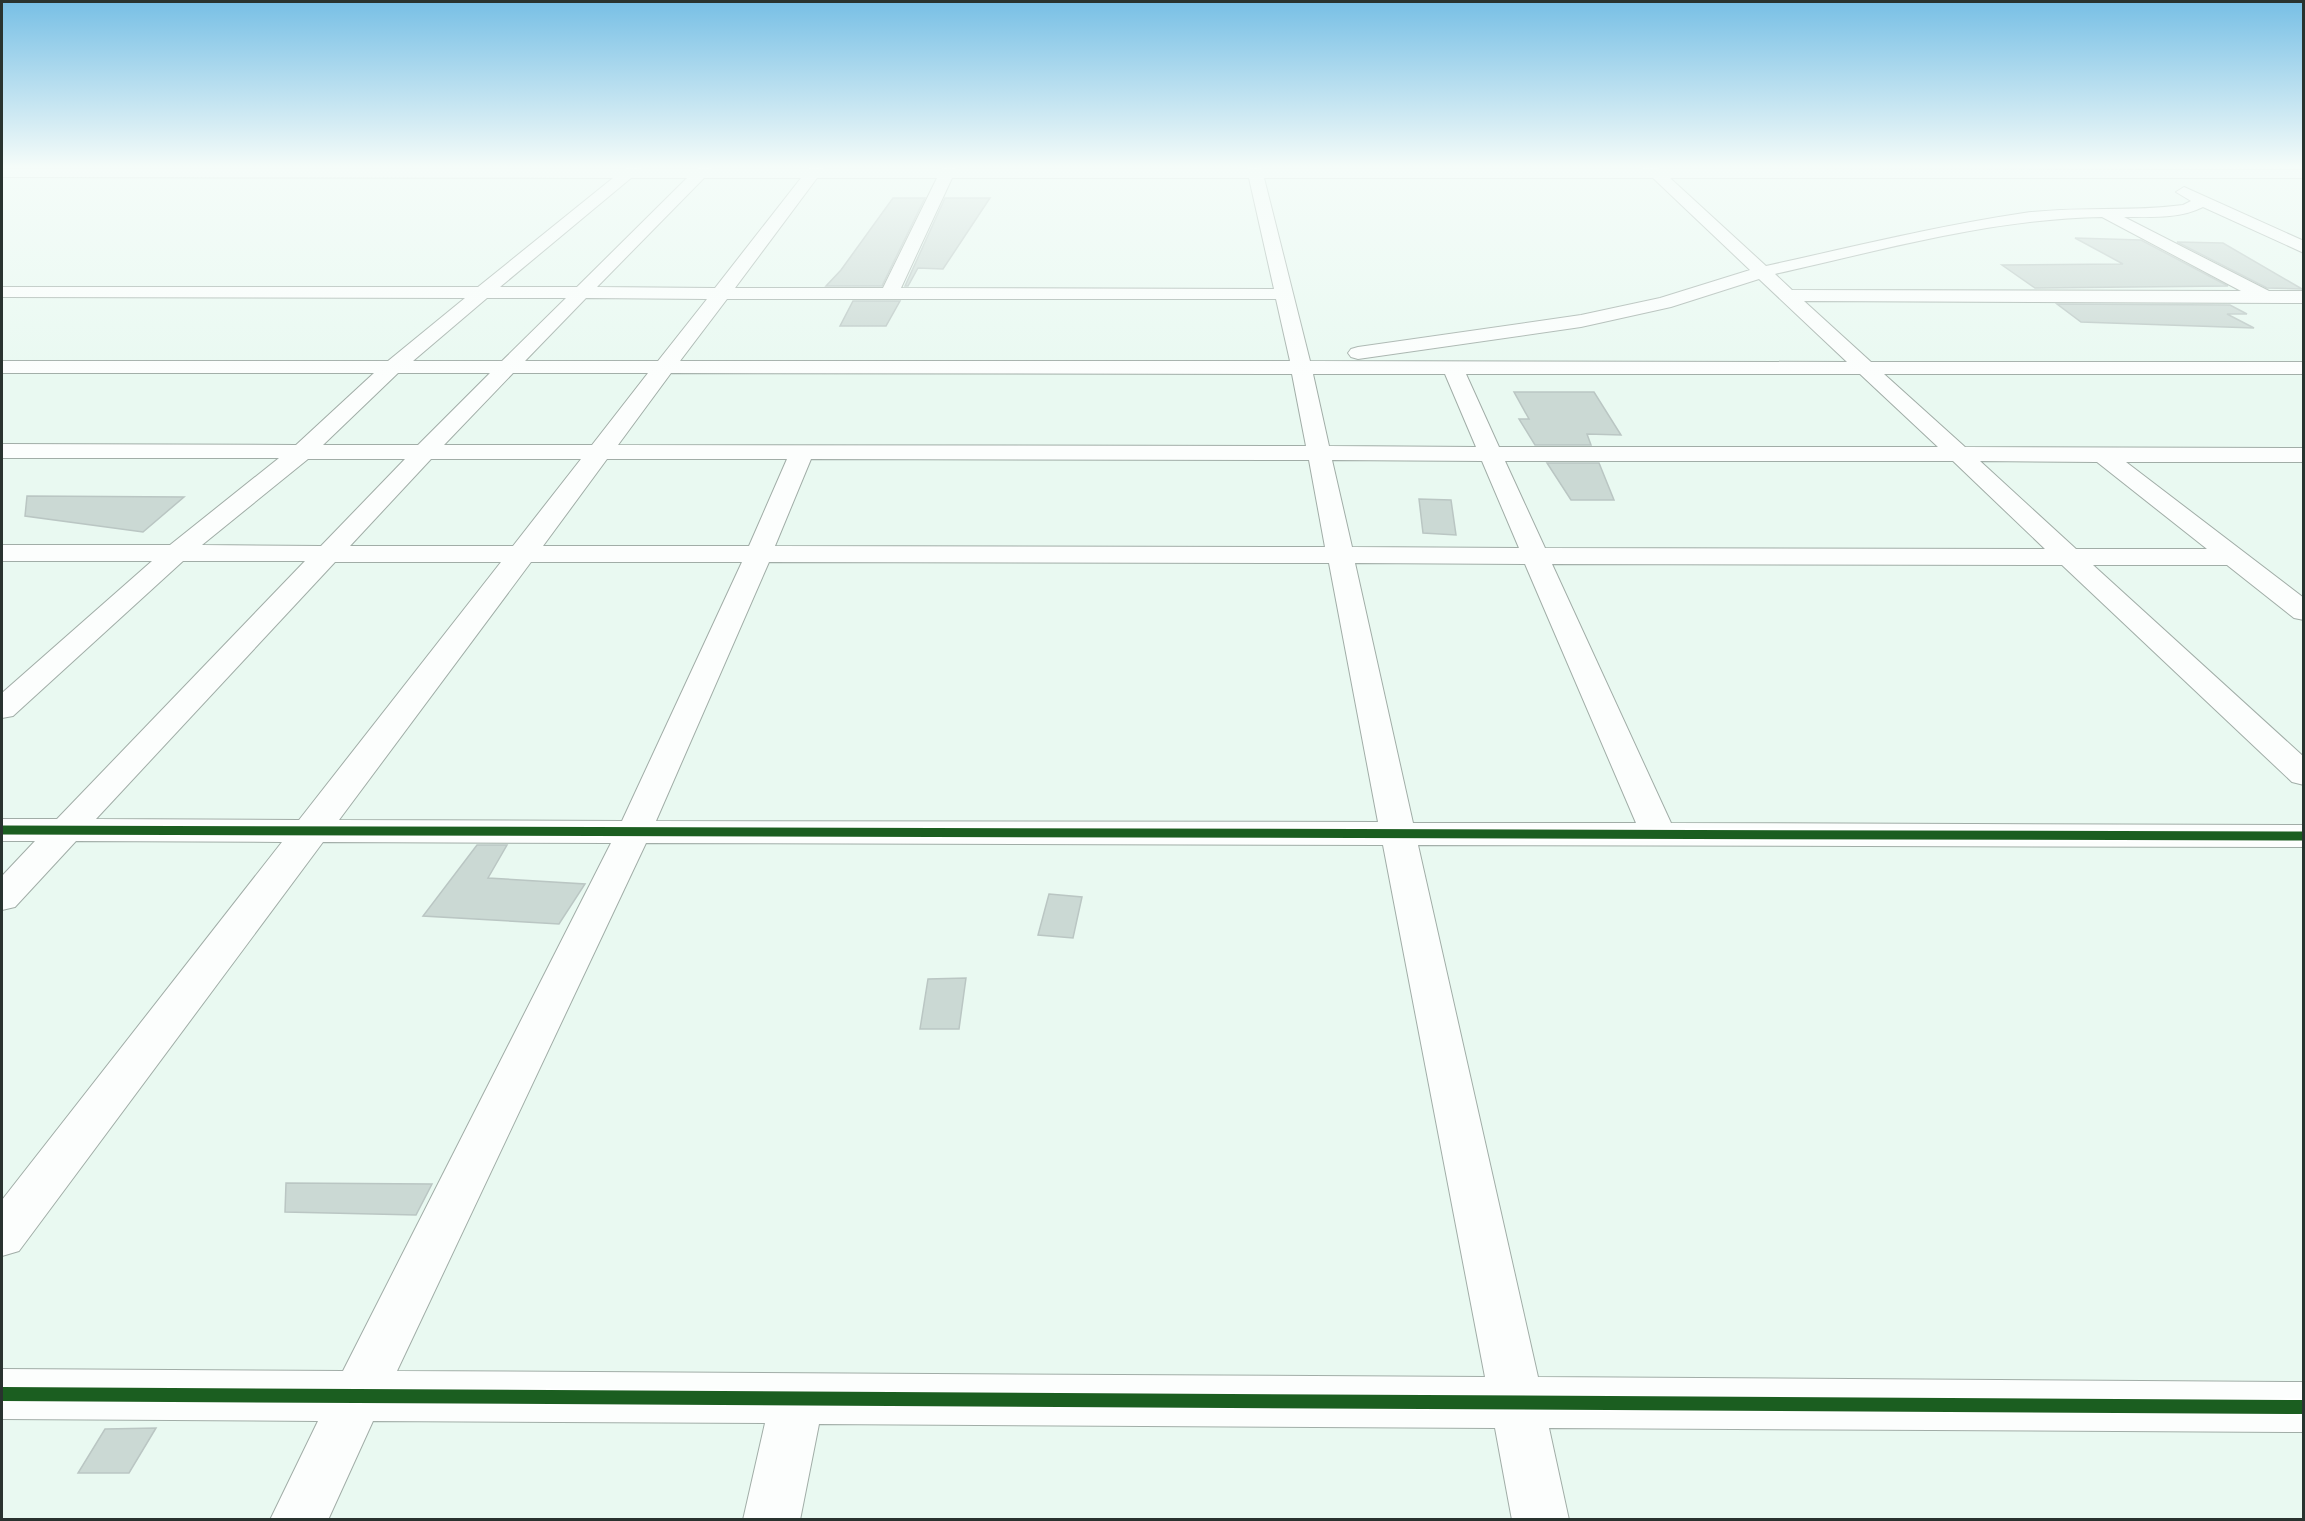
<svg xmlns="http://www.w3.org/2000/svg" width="2305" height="1521" font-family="Commissioner,sans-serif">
<rect width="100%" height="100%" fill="#e9f9f1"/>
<g fill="#cbd9d4" stroke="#bac6c3" stroke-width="1.5">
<path d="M893,198H925L882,286H826L841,270Z"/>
<path d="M945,198H990L943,269L918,268L908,286H905Z"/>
<path d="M2075,238L2141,240L2228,286L2035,288L2002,265L2123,264Z"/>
<path d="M2177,242L2223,243L2302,289L2267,288Z"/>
<path d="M853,301H900L886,326H840Z"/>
<path d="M2057,304L2230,305L2247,314H2227L2254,328L2081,322Z"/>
<path d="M1514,392H1594L1621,435L1587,434L1591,445H1535L1519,419H1529Z"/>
<path d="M1547,463H1599L1614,500H1571Z"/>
<path d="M27,496L184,497L143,532L25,516Z"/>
<path d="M1419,499L1451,500L1456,535L1423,533Z"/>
<path d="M477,845H507L488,878L585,884L559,924L423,916Z"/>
<path d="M1049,894L1082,897L1073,938L1038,935Z"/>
<path d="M966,978L959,1029H920L928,979Z"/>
<path d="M286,1183L432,1184L416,1215L285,1212Z"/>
<path d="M156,1428L129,1473H78L105,1429Z"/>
</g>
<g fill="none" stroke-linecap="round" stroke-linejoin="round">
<g stroke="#a1ada7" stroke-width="2">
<path id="minor" d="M628,166H643L641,169H696L699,166H714L712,169H808L811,166H825L823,169H941L943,166H957L956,169H1248L1247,166H1261L1262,169H1643L1641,166H1656L1660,169L2304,170V178H1670L1766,266C1852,247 1937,226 2024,213C2077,206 2131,212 2183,205L2191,201L2176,192L2184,187L2304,241V253L2203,207C2179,219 2151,217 2124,217L2269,291H2304V303L1804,301L1871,362H2304V374H1884L1965,447L2304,448V462H2126L2304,598V620L2294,618L2227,565H2093L2304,757V785L2292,782L2062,565L1552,564L1671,823L2304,825V847L1418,845L1538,1377L2304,1382V1432L1549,1428L1569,1520H1512L1495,1428L819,1424L800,1520H743L765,1423L373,1421L328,1520H270L318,1421L2,1419V1369L343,1371L611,843L323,842L19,1251L2,1256V1200L282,842L76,841L15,907L2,910V876L35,841H2V819H57L305,561H183L13,716L2,718V693L152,561H2V545H170L279,458H2V444L296,445L374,373H2V361H388L465,298L2,297V287H478L613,178L2,177V169H624ZM631,178H687L577,287H500ZM704,178H801L715,288L597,287ZM817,178H937L883,288H735ZM952,178H1249L1274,289L901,288ZM1264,178H1653L1750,270L1660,298L1581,315L1358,347L1351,349L1348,353L1351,357L1358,359L1581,327L1671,307L1759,279L1847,362L1310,361ZM2102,217L2241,291L1792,290L1775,274C1882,250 1991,219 2102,217ZM487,298H566L502,361H413ZM586,298L707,299L658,361H525ZM727,299H1276L1290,361H680ZM398,373H490L418,445H323ZM513,373H648L592,445H444ZM671,373L1292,374L1306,446L618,445ZM1313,374H1445L1476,447L1329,446ZM1466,374H1860L1938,447H1499ZM308,459H405L321,546L202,545ZM431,459H581L513,546H350ZM607,459H787L749,546H543ZM811,459L1309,460L1325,547L775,546ZM1332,460L1482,461L1519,548L1352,547ZM1505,461H1953L2045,549L1545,548ZM1980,461L2097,462L2207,549H2076ZM335,562H501L299,820L96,819ZM531,562H742L622,821L339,820ZM769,562L1329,563L1378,822L656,821ZM1355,563L1525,564L1636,823H1413ZM646,843L1383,845L1485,1377L397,1371Z"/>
</g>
<use href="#minor" fill="#fcfefd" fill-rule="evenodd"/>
<g stroke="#fff" stroke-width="13">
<path id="cycleway-far1" d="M2,830L2304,836"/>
</g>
<g stroke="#fff" stroke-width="17">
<path id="cycleway" d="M2,1394L2304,1407"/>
</g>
<use href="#cycleway-far1" stroke="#1b5e20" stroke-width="9"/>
<use href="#cycleway" stroke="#1b5e20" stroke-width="14"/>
</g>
<linearGradient id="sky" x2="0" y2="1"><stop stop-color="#77bfe5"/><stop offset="0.44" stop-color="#f5fcf9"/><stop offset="1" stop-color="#f5fcf9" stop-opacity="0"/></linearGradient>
<rect width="2305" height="379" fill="url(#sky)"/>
<rect width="2305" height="1521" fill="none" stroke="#29332f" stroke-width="6"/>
</svg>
